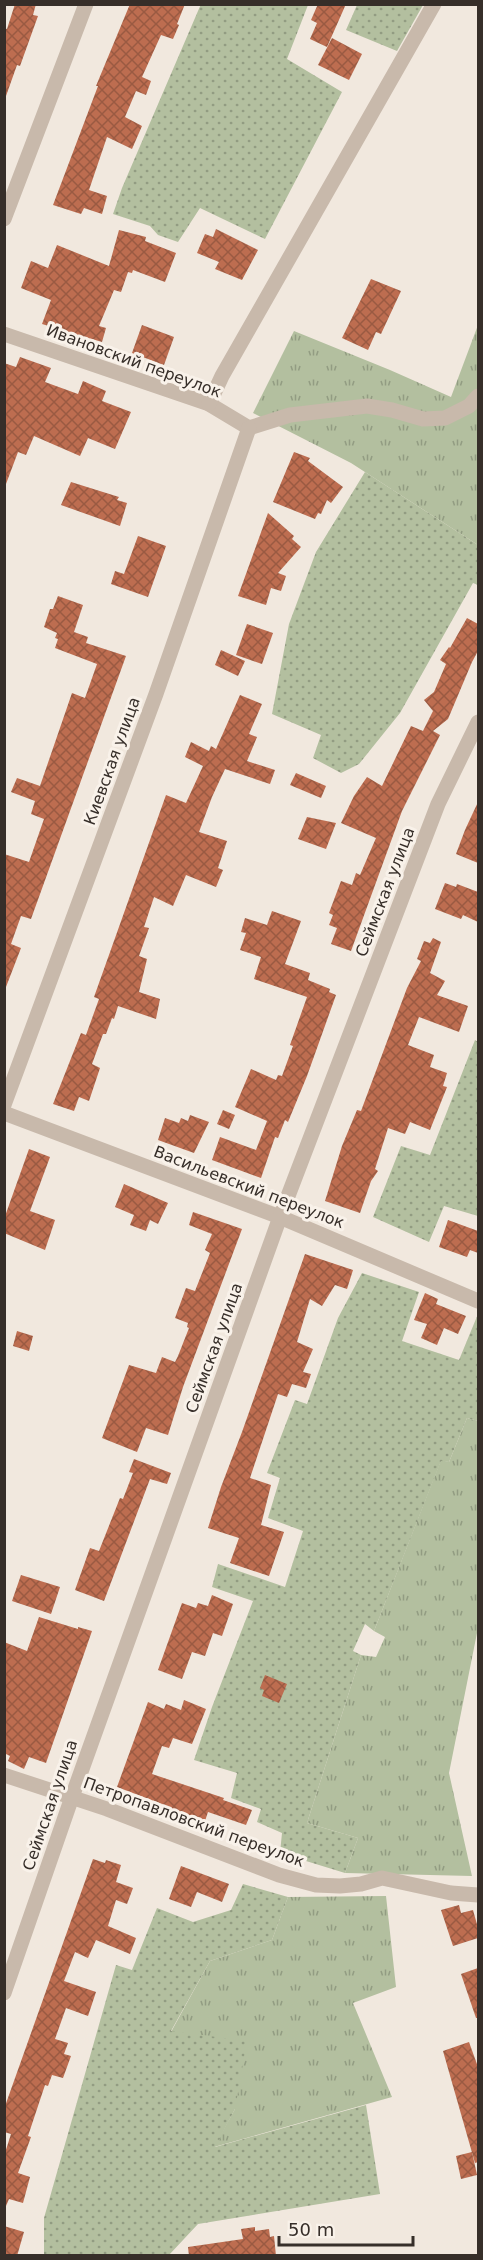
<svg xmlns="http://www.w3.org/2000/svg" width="483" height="2260" font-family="'DejaVu Sans',sans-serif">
<defs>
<pattern id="grass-tufts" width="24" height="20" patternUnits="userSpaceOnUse" patternTransform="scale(1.5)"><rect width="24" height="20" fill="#b3bf9f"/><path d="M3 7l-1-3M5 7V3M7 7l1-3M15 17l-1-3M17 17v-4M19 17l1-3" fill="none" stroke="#929c82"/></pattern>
<pattern id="garden-dots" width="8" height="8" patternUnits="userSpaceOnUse" patternTransform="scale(1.5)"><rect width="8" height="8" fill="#b3bf9f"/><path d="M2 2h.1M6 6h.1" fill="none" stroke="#929c82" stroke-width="1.8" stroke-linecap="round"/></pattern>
<pattern id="building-cross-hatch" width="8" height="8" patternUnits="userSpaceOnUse" patternTransform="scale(1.5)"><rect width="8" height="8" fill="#bd6d50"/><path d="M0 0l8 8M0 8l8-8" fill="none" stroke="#9a5a42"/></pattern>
</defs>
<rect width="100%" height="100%" fill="#f1e8de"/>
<g fill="url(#grass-tufts)">
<path d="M478,325V545L351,463L253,413L294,331L390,370L451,397Z"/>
<path d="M467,1418L478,1421V1628L449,1773L472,1876L345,1873L358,1838L307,1823L361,1655L376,1657L385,1637L374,1631L441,1460L449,1462Z"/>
<path d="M386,1896L396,1987L353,2003L392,2097L214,2147L235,2109L171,2032L210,1961L272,1940L288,1897Z"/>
</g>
<g fill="url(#garden-dots)">
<path d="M201,4L308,5L287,59L342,92L265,239L200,208L178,242L158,235L150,226L113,214L122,188Z"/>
<path d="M357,5V4L423,5L397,51L346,30Z"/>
<path d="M365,472L478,545V585L473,583L400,713L359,764L341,773L313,758L321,735L272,714L289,624L316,552Z"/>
<path d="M475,1040L478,1042V1216L444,1206L429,1242L373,1217L401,1146L430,1155Z"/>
<path d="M362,1273L419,1292L402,1341L459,1360L478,1314V1421L467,1418L449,1462L441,1461L374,1631L365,1624L353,1651L361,1655L307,1823L358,1838L345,1873L280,1853L282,1833L257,1822L261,1809L231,1798L237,1773L194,1760L212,1707L253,1601L212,1587L218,1564L285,1587L303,1531L268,1518L280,1478L267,1473L295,1400L307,1404L338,1318Z"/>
<path d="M243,1884L288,1897L272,1940L210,1961L171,2031L247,2041L235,2109L215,2147L366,2105L380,2194L198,2224L169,2255H44V2218L116,1965L132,1970L157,1908L193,1922L231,1910Z"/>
</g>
<g fill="url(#building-cross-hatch)">
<path d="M15,4H36L33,15L38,16L20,66L17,65L6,96L4,28L7,29Z"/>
<path d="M130,4H185L177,24L179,25L173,39L161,35L142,77L151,81L146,95L136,91L125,117L142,126L132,149L107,137L89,190L107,196L102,214L84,208L81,214L53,205L98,86H96Z"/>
<path d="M318,4H346L327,47L310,39L317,23L311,20Z"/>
<path d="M332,38L362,54L349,80L318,65Z"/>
<path d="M216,229L258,250L242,280L215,269L219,262L197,253L205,234L213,237Z"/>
<path d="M119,230L146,237L145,241L176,253L165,282L133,270L132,273L128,272L121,292L114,290L99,326L106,328L102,342L42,324L51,300L21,288L31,261L48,268L57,245L109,266Z"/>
<path d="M371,279L401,291L381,334L376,332L368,350L342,338Z"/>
<path d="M142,325L174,337L164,365L132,353Z"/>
<path d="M20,357L51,368L45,382L78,394L83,381L106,391L102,401L131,412L115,449L88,438L80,456L34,436L26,455L18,452L6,484H4V363L16,367Z"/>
<path d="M294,452L310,458L308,461L343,487L331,503L327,500L321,514L318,513L315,519L273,502Z"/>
<path d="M71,482L119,497L117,500L127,503L120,526L61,505Z"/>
<path d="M268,513L294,536L292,539L301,547L278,573L286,576L281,591L271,588L266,605L238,596Z"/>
<path d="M138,536L166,546L148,597L111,584L115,571L124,574Z"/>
<path d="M58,596L83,605L74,632L88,637L86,643L126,656L31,919L21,916L11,944L21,948L6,987L4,854L29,862L44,819L31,814L35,801L11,792L17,778L40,786L72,693L85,698L97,664L55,648L58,639L55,638L57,633L44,627L50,609H53Z"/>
<path d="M467,618L478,624V651L472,662L448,719L433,731L440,735L402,811L351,951L331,944L337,928L329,925L333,915L329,913L341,881L352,885L356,873L360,875L376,838L341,823L354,796L367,777L382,786L411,726L423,731L433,711L424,700L434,692L446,664L440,660L449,647L450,648Z"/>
<path d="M247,624L273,633L262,664L236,655Z"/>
<path d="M221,650L245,661L238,676L215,665Z"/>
<path d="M240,695L262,704L249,734L257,737L247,761L275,770L270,784L225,769L212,797L199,832L227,841L218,868L223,870L216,887L186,875L173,906L154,897L144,927L149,928L139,956L147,959L139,992L160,999L156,1019L118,1006L114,1019L112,1018L106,1034H103L92,1064L100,1068L89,1101L79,1097L74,1111L53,1104L81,1033L86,1035L99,999L94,997L166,795L186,803L203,766L185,757L191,742L209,751L211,746L216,749Z"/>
<path d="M296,773L326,786L321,798L290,785Z"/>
<path d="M478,802V863L456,854L465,830Z"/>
<path d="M307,817L336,823L326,849L298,839Z"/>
<path d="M445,883L456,887L457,884L478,892V922L463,915L461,919L435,909Z"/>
<path d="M272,911L301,921L285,964L310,973L308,980L330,989L329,992L336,995L307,1076L288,1122L285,1120L278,1138L275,1137L261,1178L212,1160L220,1137L256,1150L267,1121L235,1107L251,1069L276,1080L278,1075L282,1076L293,1046L290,1045L307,997L254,979L261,957L240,950L246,933L241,932L245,918L267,925Z"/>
<path d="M433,938L441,942L430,973L445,981L437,995L468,1006L459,1032L419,1017L408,1045L434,1055L430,1067L447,1073L443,1086L447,1087L430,1130L410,1122L405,1134L388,1128L375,1169L378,1171L371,1181L360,1213L325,1201L342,1146L357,1110L361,1111L407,988L421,961L417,959L424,941L430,943Z"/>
<path d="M223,1110L235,1115L229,1129L217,1124Z"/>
<path d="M190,1115L209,1122L194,1153L158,1140L165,1118L179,1123L181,1118L188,1121Z"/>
<path d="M29,1149L50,1157L30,1211L55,1220L45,1250L4,1233V1219Z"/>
<path d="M124,1184L168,1203L158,1224L150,1220L146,1231L130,1225L134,1215L115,1207Z"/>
<path d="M193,1212L242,1229L183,1387L168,1435L146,1428L137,1452L102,1438L129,1365L156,1373L162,1357L175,1362L178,1356L189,1328L187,1327L188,1323L175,1318L186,1288L195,1291L210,1253L205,1250L212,1234L189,1225Z"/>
<path d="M448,1220L478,1231V1253L470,1250L467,1257L439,1247Z"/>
<path d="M305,1254L353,1270L347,1289L335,1285L322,1306L310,1299L297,1342L313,1349L303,1372L311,1374L306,1388L292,1384L287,1397L278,1394L250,1478L271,1485L261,1525L284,1532L269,1576L230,1563L239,1538L208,1528L221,1487L242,1432Z"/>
<path d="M425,1293L438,1299L436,1304L466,1316L458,1334L444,1328L437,1345L421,1338L427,1324L414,1320Z"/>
<path d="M17,1331L33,1336L29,1351L13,1346Z"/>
<path d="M134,1459L171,1473L167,1484L150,1479L104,1601L75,1590L90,1548L99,1551L120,1498L123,1499L133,1473L129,1472Z"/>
<path d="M21,1575L60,1587L51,1614L12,1601Z"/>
<path d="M212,1595L233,1604L222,1636L213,1633L205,1656L192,1652L182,1679L158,1670L182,1603L196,1608L198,1603L208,1606Z"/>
<path d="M39,1617L78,1629V1627L92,1631L46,1763L29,1757L24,1769L8,1761L10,1756L4,1753V1642L27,1651Z"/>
<path d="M265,1675L287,1684L279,1703L262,1696L264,1690L260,1688Z"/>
<path d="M184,1700L206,1709L192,1744L173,1738L169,1748L162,1746L152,1774L224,1798L223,1800L252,1810L246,1825L208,1812L205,1821L165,1807V1805L117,1787L148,1702L164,1709L166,1704L181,1710Z"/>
<path d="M93,1859L105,1863L106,1860L121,1865L116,1882L133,1888L127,1904L116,1900L108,1926L136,1938L130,1954L96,1940L88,1958L75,1952L64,1981L96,1992L88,2016L66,2008L55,2039L68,2043L64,2054L71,2056L63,2078L52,2075L48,2086L45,2085L28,2136L31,2137L18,2173L30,2177L23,2203L9,2199L6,2206L4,2205V2156L11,2134L4,2132V2109Z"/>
<path d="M181,1866L229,1884L222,1902L197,1892L191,1907L169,1899Z"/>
<path d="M459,1905L461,1913L473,1910L478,1928V1938L453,1946L441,1910Z"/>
<path d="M478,1968V2018H476L461,1974Z"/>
<path d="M469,2042L478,2067V2162L475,2163L443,2051Z"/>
<path d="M472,2152L477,2175L461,2179L456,2156Z"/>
<path d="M4,2226L24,2232L17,2256H4Z"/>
<path d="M255,2227V2231L269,2229L270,2237L274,2236L276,2256H189L188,2247L243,2239L241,2229Z"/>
</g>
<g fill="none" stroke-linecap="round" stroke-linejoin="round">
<g stroke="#c8b9ab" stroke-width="15">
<path d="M4,219L86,4"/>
<path d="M4,334L209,404L249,428"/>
<path d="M209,404L222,376L434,4"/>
<path d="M249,428L290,415L367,406L392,410L423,419L445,418L469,406L478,396"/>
<path d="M4,1105L156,694L249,428"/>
<path d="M4,1113L280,1217L478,1301"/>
<path d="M4,1775L107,1809L279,1875L316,1885L340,1886L361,1884L382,1878L451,1893L478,1895"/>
<path d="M4,1993L72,1797L280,1217L438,804L478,722"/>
</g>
</g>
<g text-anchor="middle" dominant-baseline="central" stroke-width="6" stroke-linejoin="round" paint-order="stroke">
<g font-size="16" fill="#362e29" stroke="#f9f2ea">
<text transform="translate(134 361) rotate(20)">Ивановский переулок</text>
<text transform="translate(112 761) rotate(-70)">Киевская улица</text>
<text transform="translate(385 892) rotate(-69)">Сеймская улица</text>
<text transform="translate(249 1187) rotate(21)">Васильевский переулок</text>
<text transform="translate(214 1348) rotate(-70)">Сеймская улица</text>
<text transform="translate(50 1805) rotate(-71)">Сеймская улица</text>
<text transform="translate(194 1822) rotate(20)">Петропавловский переулок</text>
</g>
</g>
<rect width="483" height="2260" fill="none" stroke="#362e29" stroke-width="12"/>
<path d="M279 2236v9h134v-9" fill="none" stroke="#362e29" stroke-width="3"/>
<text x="288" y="2236" font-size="18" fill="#362e29" stroke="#f9f2ea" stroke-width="4.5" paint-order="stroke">50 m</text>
</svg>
